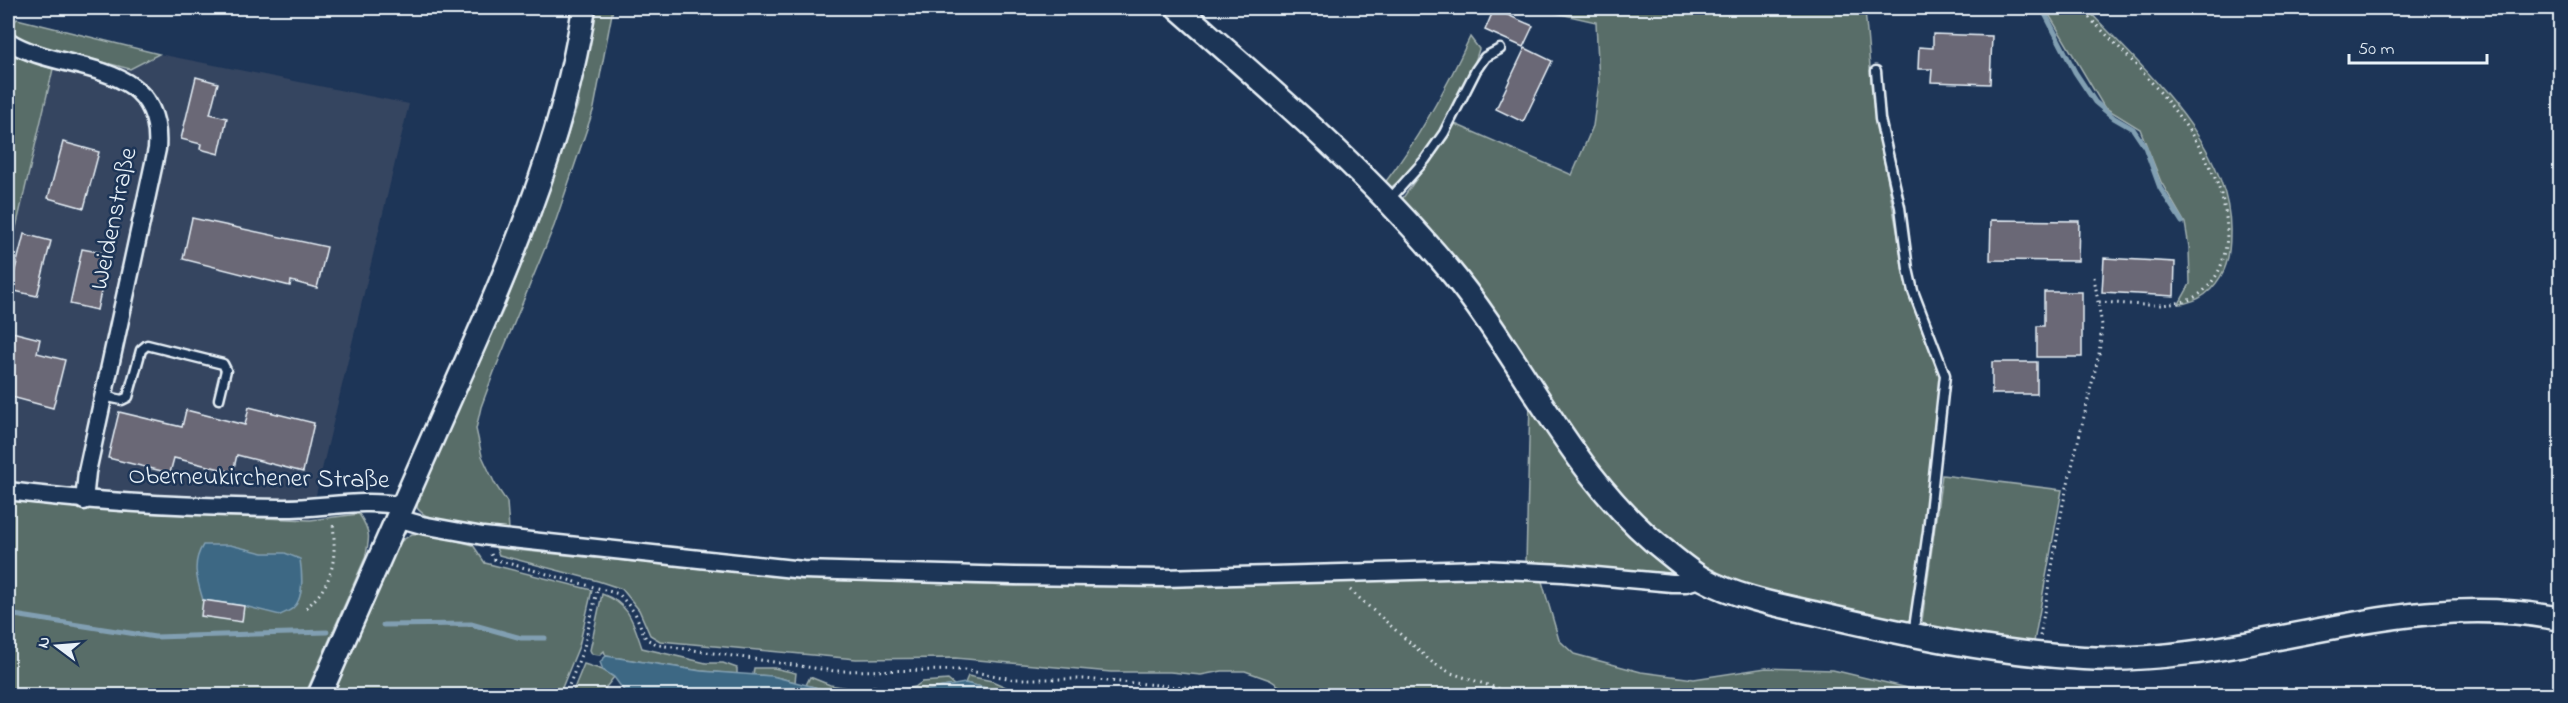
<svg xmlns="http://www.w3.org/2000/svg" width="2568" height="703" font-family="'Indie Flower',sans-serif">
<rect width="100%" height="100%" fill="#1d3557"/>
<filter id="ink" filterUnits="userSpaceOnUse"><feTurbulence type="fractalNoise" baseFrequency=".0167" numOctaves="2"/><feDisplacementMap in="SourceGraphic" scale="12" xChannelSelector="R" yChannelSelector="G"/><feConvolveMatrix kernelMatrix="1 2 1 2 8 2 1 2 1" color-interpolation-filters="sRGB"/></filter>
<g filter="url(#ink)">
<path fill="#344460" d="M8,28L28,43L130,69L159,54L409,104L310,520L123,512L8,497Z"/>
<g fill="#596d68" stroke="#a0afb0" stroke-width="1.5">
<path d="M594,8H613L594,108L554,226L494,372L481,407L476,429L482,456L495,484L507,502L509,530C483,527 434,529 417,508L419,487L503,311L539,220L578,104Z"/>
<path d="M1534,8H1868L1865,10L1873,101L1906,279L1942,380L1913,612C1909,621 1908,624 1898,624L1734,583L1710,571L1665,540L1616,492L1400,202L1455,124L1572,175L1593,126L1599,82L1596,22Z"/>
<path d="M2045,8H2086C2142,68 2233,146 2230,234C2230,246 2229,259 2224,270C2215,289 2201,302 2179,304L2190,284L2189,247L2185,223L2161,182L2140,129L2104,107Z"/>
<path d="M17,19L159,54L130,69L28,43L8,28Z"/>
<path d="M1470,37L1479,49C1467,92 1427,162 1390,188L1384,184C1419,138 1446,89 1470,37Z"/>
<path d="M8,54L53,69L8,262Z"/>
<path d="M1530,401L1674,569L1675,574L1660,577L1526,563Z"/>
<path d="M1942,475L2062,490L2034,642L2031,646L1926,630L1922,621Z"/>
<path d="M8,497L123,512L310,520L359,514C371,532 370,538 365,558L305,695H8Z"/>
<path d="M427,533L473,545L485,563L592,590L579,646L559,695L330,696L400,542L412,534Z"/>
<path d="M496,548L802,579L1015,586L1491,576L1541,578L1559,640L1574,654L1641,672L1694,679L1766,668L1833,670L1937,695L1282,696V688L1270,680L1245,671H1222L1201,675L1170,672H1111L955,658L856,659L660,641L650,635L639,610L622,589L598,581L499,555Z"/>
<path d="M602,594C630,604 633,622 642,648L706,663H723L737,668V674L701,671L606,656L604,651L600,655L592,654L590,650Z"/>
<path d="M584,664L603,670L614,677L600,695L571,696Z"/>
<path d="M754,668H774L796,673L795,682L772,676L753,675Z"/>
<path d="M968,676L992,681L1024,695H1003L990,689L965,683Z"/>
<path d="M810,677L830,685L860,690L859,695H845L806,685Z"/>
<path d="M948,680L954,685L899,695H873L871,692L873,686L896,691L915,687L922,682Z"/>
</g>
<g fill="#3d6884" stroke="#819fb2" stroke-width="1.5">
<path d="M203,545H230L263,553H285L300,559C302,573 305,598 293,608C290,611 284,613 280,615L244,606L203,600C197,580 191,564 203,545Z"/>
<path d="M606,656L701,671L772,676L845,695H627L614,677L603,670L600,662Z"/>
<path d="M965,683L990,689L1003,695H899Z"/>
</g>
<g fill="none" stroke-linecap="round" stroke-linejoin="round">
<g stroke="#819fb2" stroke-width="5">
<path d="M2042,8L2075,72L2095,102L2114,118L2133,129L2145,147L2160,188L2182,222"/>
<path d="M8,614L155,637L327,632"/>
<path d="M383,625L471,624L521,638H545"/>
</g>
</g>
<g fill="#6b6776" stroke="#e8f1f8" stroke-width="1.5">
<path d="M1494,9L1533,26L1523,47L1485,30Z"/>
<path d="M1933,34L1992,36L1990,84L1931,82L1932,69H1918L1919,47L1933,48Z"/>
<path d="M1525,48L1552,61L1523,122L1496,109Z"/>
<path d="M196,77L218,83L210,114L227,118L219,154L200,149L201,144L181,139Z"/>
<path d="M63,142L99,152L84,208L48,198Z"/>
<path d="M192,218L327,247L317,288L291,281L290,286L183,259Z"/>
<path d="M1991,220L2079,221L2078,261L1990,260Z"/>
<path d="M24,234L51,241L37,296L10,290Z"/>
<path d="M82,249L109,254L97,310L70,304Z"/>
<path d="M2104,258L2175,262L2174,296L2102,292Z"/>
<path d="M2044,292H2082V357H2037V326H2044Z"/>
<path d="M8,331L40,339L37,353L65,360L53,408L8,396Z"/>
<rect x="1992" y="362" width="45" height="32"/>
<path d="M249,407L314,423L303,472L237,455L233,472L174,458L170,473L108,458L119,412L182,427L186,410L245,425Z"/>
<path d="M203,600L244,606L242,622L201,616Z"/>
</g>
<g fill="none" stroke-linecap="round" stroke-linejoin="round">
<g stroke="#e8f1f8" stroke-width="13">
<g id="lane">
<path d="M1876,71L1880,119L1900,207L1908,269L1913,291L1945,375L1928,531L1913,635"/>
<path d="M1388,201L1425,160L1444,133L1476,70L1485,57L1500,49"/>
<path d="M103,396L122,400L128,397L141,350L147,345L223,364L226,370L219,399"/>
</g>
</g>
<g stroke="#e8f1f8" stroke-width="21">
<g id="street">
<path d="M8,41C61,75 164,56 157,149L87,472L84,501"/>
<path d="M8,491C100,503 191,507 284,508C324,508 363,498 402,506"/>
<path d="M397,518L422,525L483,536L803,570L1015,576L1164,578L1482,569L1563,573L1672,583H1686L1702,578"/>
</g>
</g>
<g stroke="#e8f1f8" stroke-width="27">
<g id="secondary">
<path d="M1178,8C1271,90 1367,171 1447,267C1525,360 1571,479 1669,554C1680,563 1691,572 1703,579C1738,598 1783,606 1822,615C1908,635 1994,653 2083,658C2244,667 2400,586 2560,619"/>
<path d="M319,696C362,599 404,501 447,405C504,278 563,146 584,8"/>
</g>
</g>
<g stroke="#e8f1f8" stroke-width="3" stroke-dasharray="1.5 4.5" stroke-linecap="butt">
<path d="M2094,277L2098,302"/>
<path d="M491,554L493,559L619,594L635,613L646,639L659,645L834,671L964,670L1013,679H1083L1196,688L1221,696"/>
<path d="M1350,590L1433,663L1451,673L1521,696"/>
<path d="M306,608C335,583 336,558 333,522"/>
<path d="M2040,636L2063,504L2099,354L2102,325L2098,302C2126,303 2159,309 2185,301C2203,296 2216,280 2222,263C2252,173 2138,65 2079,8"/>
<path d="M565,696L584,647L598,587"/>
</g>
<use href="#lane" stroke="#1d3557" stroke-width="8"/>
<use href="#street" stroke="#1d3557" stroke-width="16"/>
<use href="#secondary" stroke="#1d3557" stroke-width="22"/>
</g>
</g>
<g text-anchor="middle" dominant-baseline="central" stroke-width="5" stroke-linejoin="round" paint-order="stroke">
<g font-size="26" fill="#e8f1f8" stroke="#1d3557">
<text transform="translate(115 219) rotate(-78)">Weidenstraße</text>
<text transform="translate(259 479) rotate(1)">Oberneukirchener Straße</text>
</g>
</g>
<rect width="2568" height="703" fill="none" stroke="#1d3557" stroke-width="30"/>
<rect x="15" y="15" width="2538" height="673" fill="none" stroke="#e8f1f8" stroke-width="2" filter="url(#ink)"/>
<g transform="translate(57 646) rotate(286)" stroke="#1d3557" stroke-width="4.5" paint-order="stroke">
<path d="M0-4.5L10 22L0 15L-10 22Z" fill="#e8f1f8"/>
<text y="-9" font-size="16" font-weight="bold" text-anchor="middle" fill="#e8f1f8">N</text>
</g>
<path d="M2349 54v9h138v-9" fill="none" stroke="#e8f1f8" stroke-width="3"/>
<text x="2358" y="54" font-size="18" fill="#e8f1f8" stroke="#1d3557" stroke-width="4.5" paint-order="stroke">50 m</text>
</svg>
